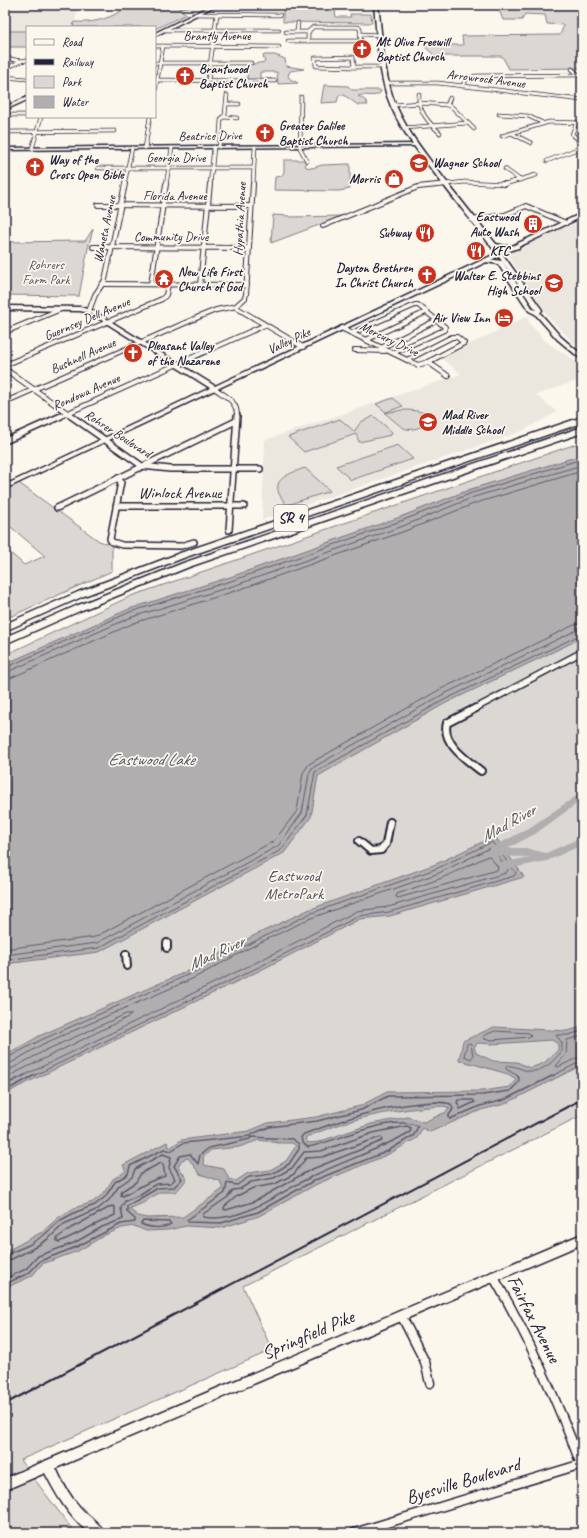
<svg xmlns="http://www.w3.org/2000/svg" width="587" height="1538" font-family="Caveat,sans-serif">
<rect width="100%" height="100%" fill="#fbf7ec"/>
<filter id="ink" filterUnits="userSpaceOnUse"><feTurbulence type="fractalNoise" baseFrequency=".025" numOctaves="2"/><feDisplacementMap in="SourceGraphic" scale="8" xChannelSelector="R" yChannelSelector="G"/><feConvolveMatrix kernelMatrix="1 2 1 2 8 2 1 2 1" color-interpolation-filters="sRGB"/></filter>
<g filter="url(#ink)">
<g fill="#ebe7df">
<path d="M5,5H79L73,27H27V31L5,32Z"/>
<path d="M582,215V351L551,320L531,292L508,255L517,247Z"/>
<path d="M528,316L529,323L545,341L571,358L582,367V379L536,395L557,412L520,432L262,520L265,440L461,374L441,358Z"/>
</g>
<g fill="#dbd8d3" stroke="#7e7d87">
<path d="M121,5H205C198,9 188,5 179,9L187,14L155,29V27H73L74,22C92,23 106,20 121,11Z"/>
<path d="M283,5H334L336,17H351L350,14H371L372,23L283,22Z"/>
<path d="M497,5H582V68L509,69L502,56H435L423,45H463L462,36L560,35L564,25L547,24L545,15L525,14L522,20H503Z"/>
<rect x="5" y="31" width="22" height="16"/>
<path d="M263,55H275L285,59L286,66L304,69L290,71L288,76L290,79L298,83L278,84L277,72H260V78L272,79V80H247L248,65L265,62Z"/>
<path d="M324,85L348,86L352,90H380L381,92C374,99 366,93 358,96L365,100L368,105H358L344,95H339L337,102L321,103Z"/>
<path d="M284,160H306L305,163L306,167L312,168L322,165L350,164V189L339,191L274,190L275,177L282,176L284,172Z"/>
<path d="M273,215L290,216V217L343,216L271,243Z"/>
<path d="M93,229L88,248L79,296L5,295V242L85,241Z"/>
<path d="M393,398L403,406L386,412L376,404Z"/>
<path d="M402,410C416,410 426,411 436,421C406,432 410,435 385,413Z"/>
<path d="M374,416L392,432L391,435L359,442L356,434L304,452L288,437L340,419L355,432V430L361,422Z"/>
<path d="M582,442V1115L243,1286L272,1350L20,1460L75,1533H5V655L131,596Z"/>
<path d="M398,445L413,459L351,480L336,466Z"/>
<path d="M305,468L330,491L287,505C266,482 284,475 305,468Z"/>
<path d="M19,483L99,541L112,545V571L5,619V548L24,565L45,556L5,522V489Z"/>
</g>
<g fill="#b1aeb0" stroke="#787681" fill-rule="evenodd">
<path d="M582,455V638L446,703L318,776L311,817L284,853L99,952L5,964V664L129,609L233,576L400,517L471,489Z"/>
<path d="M495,836L524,877L390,916L360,919L263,969L18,1087L5,1095V1056L39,1036L190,970L253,936L308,910L436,864Z"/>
<path d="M494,1027L567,1031L582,1027V1065L505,1104L481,1110L430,1132L422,1128L417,1138L389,1154L317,1184L259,1216L221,1228L186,1226L168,1230L146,1231L134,1226L122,1228L105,1235L78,1251L42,1264L32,1276L5,1288V1252L42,1232L59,1217L74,1208L93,1202L103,1194L113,1179L126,1171L123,1165L167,1142L170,1148L181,1140L249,1131L268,1123L316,1117L360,1106L387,1092L482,1091L510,1087L516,1079L508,1074L459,1060L463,1041ZM552,1040L558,1044V1050L544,1063L530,1068L517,1062L493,1061L476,1053L474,1047L478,1043L492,1044ZM443,1106L450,1108L446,1112L424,1122L408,1117L371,1124L318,1142L308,1143L305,1138C348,1118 396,1109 443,1106ZM259,1140L279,1143H292L296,1146L286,1161L270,1170L248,1173L236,1181L229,1179L224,1169L204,1165L203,1157L211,1150L239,1147ZM188,1158L200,1174L220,1181L223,1189L183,1217L147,1218L138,1216L129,1209L143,1203L160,1192H176L187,1179L178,1166L182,1160Z"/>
</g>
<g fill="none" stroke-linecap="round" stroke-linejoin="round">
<g stroke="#5b5a6a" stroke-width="1">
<path d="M5,668L130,612L234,580L401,521L472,493L582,459"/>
<path d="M5,673L132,617L236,585L403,526L474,497L582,465"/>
<path d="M5,679L13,677L134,623L238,590L405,531L476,503L582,471"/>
<path d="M489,856L498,867L497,870L398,898L396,897L397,894L442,878Z"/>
<path d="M5,949L95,937L274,841L297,811L303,773L309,764L439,690L574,625L582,623"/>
<path d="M5,955L97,943L278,846L302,813L309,774L312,768L442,695L577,630L582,629"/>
<path d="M5,960L98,948L281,850L307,815L315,772L444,700L582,634"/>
<path d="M495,1031L529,1033L531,1035L529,1037L492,1040L484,1039V1036Z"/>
<path d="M582,1036L567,1040L566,1054L556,1066L558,1067L582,1056"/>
<path d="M469,1043L471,1044L473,1056L471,1059L464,1056L467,1044Z"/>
<path d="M5,1059L41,1040L192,973L309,914L438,868L492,842L516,873L514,876L389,912L359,916L261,966L33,1076"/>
<path d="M5,1064L11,1063L43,1044L194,978L257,944L311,918L439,873L490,848L493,849L508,870L506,873L388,907L357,911L259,961L23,1076"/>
<path d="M5,1070L13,1068L46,1050L126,1014H131L130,1016L9,1076"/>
<path d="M518,1076L506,1069V1066C514,1065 520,1069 528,1071C542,1073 554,1061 562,1051V1043L556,1035H568L582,1031"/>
<path d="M552,1076L582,1061"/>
</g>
<g stroke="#5b5a6a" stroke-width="1.5">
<path d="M5,1078L11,1075"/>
<path d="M5,1085L25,1075"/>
<path d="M5,1091L35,1075"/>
<path d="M458,1100H473L475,1102L460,1109L457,1102Z"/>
<path d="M407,1126L411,1128L410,1132L399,1138C371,1152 343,1162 315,1175C280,1191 243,1224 203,1217V1214L228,1197L233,1190L240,1189L251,1182L274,1178L292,1168L304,1152L321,1151L373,1133Z"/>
<path d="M381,1137L383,1139L382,1141L310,1170L253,1202L226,1210L224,1209V1207L237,1196L253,1188L275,1184L294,1174L306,1158L322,1157Z"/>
<path d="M161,1163L163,1164L165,1176L149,1182L123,1196L121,1195L122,1191L136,1182L141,1173Z"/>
<path d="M112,1206L115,1207V1215L66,1239L59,1242L57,1241V1238L71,1228Z"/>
<path d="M143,1221L169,1222L171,1224C164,1229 149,1228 141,1224Z"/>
<path d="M5,1255L29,1245L44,1235L61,1220L76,1212L95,1205L105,1197L115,1182L128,1174L130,1166L164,1149L171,1151L183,1143L251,1136L252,1134L269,1127L317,1121L361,1110L388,1096L482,1095L510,1091L518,1083L519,1078L517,1075"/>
<path d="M5,1260H10L32,1249L48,1239L64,1224L98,1209L109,1200L119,1186L132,1177L135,1169L163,1154L171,1157L169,1168L175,1179L171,1183L156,1184L139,1195L125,1201L121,1208L123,1219L102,1227L74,1243L38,1256L26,1269L5,1279"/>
<path d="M5,1284L29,1273L40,1261L76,1247L121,1224L135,1222V1219L127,1212V1206L158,1188L174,1187L182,1179L174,1166L180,1156L190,1154L198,1164L200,1155L209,1148L250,1139L251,1137L292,1139L299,1144V1149L289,1164L272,1174L249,1177L237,1185L227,1183L225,1193L187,1220L189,1222L221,1223L258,1212L315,1180L388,1151L414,1135L418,1126C391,1114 338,1141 308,1147L302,1142L301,1137L304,1134C342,1120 380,1107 420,1103C431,1102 441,1101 451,1104L453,1109L448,1117L450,1119L480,1106L504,1100L554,1075"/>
</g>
<path stroke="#787681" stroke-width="2" d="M5,1530L25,1533"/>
<path fill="#b1aeb0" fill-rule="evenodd" d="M582,792V800L535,834L508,848H525L546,853L582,837V845L547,861L503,870L500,869L498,866L500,863L530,857L492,856L489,855L487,852L489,849L529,828Z"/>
<g stroke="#22223b" stroke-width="4.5">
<g id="street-far4">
<path d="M196,14L280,15"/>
<path d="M165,30H279"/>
<path d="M286,32H309"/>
<path d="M297,32L298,23"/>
<path d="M360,34L380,35"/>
<path d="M288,41H361"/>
<path d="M308,41V32L313,27H357L360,28L361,45"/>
<path d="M155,46L279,47"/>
<path d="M353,57L354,67L316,66L315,58Z"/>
<path d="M5,58L21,61"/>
<path d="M155,63H251"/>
<path d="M354,67H384"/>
<path d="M5,69L21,61L27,60"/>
<path d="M572,69L582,78"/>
<path d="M5,77L27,79"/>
<path d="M155,80L275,81"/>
<path d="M208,80L217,14"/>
<path d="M386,83H438L582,100"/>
<path d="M462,86L467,79L476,76L579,75"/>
<path d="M155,92L163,46"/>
<path d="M419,94C417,110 429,123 440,133"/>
<path d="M301,97L300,148L307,161"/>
<path d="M450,98L447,105L452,107L474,129"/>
<path d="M226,104H239"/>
<path d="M393,105L420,103L447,105"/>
<path d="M499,114L528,116L543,123"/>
<path d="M5,115H27"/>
<path d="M223,117L237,118"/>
<path d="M577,122L572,134L582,143"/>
<path d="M404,128L467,123"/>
<path d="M5,132L115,131"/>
<path d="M513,134L531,143"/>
<path d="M502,136L549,122L582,123"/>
<path d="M219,147L221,120L225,115L227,95"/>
<path d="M145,148L150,117"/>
<path d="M32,149L41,117"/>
<path d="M547,161L582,147"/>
<path d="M98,168H253"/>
<path d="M505,169L520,180"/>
<path d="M124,185L132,148"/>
<path d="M166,185L172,148"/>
<path d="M210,185L214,147"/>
<path d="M253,185L255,147"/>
<path d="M438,185L465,182L505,184L536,175"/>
</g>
</g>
<g stroke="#22223b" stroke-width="6">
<g id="street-far3">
<path d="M253,184L246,294L245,298L237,305V308L303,347"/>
<path d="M502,184H505"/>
<path d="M98,205L251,206"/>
<path d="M472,220L505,215L526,206L566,223"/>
<path d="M323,226L418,187L447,184"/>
<path d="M93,247L249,248"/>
<path d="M104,284L247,285"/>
<path d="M151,284L166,184"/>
<path d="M200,285L210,184"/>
<path d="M89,311L95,295L105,280L125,184"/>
<path d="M341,328L407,360"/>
<path d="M5,332L61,309"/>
<path d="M352,333L415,305H418L445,327L444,330L393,353"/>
<path d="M452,337H457L464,343L428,362L418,365L407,360Z"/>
<path d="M366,340L426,312"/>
<path d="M381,348L437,320"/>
<path d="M355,350L385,351"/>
<path d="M428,362L448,376"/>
<path d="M5,365L162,299L166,295L168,284"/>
<path d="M5,369L73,417"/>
<path d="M214,388C225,396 238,401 237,417"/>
<path d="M5,402L201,316L216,310L237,306"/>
<path d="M59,417L265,325"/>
</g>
</g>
<g stroke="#22223b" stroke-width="8">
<g id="street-far2">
<path d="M71,416L142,466L170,469H260"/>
<path d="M5,441L61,416"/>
<path d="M118,478L121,482L110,539L112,542L122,545L181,546L194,542"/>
<path d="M116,506H244"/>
<path d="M57,508L236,421"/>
<path d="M229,530L237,416"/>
<path d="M474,709L582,652"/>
</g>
</g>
<g stroke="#22223b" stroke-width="10">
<g id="street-far1">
<path d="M476,708L447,723C441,743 467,760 481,771"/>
<path d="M359,841L371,851L381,850L386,844L390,822"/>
<path d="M167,943V948"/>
<path d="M126,954L127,966"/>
</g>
</g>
<g stroke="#22223b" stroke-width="11">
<g id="street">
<path d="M493,1276C529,1337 557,1401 582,1467"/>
<path d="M401,1315L425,1362L430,1383"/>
<path d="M354,1533L582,1464"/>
</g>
</g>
<g stroke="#22223b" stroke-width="3">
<g id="secondary">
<path d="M212,5H217L155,36V33Z"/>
<path d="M27,97V100L5,110V107Z"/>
<path d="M417,144V145L415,146L5,150V148Z"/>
<path d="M582,213V217L5,489V485L210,388L90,313L80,311L5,310V306L80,307L94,311L215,386Z"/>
<path d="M582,1234V1244L56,1468C62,1482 69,1495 79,1506C86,1515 101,1524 105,1533H89C69,1517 57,1496 45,1473L5,1490V1478Z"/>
</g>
</g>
<g stroke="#22223b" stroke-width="3">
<path id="primary" d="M374,5H378C382,35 383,66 392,95C402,125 421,148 439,172C458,197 477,220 496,244L505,246H519V248C512,250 506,250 499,249L542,310L540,313L561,337L582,355V360L557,339L535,314L529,311L498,264L486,262V260L488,259L502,261C480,231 457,203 435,174C416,149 397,125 387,96C378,67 377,35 374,5ZM502,261L536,310L533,309Z"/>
</g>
<g stroke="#22223b" stroke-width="3">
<g id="highway">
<path d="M582,417V423L186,557L84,596L5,631V624L78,592L180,553Z"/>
<path d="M582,427V433L189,567L82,610L5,644V637L76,606L183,563Z"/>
</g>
</g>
<use href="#street-far4" stroke="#fbf7ec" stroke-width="3"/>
<use href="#street-far3" stroke="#fbf7ec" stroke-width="4"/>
<use href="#street-far2" stroke="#fbf7ec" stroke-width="5"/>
<use href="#street-far1" stroke="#fbf7ec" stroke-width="6"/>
<use href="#street" stroke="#fbf7ec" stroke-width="8"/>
<use href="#secondary" fill="#fbf7ec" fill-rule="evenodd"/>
<use href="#primary" fill="#fbf7ec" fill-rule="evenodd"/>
<use href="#highway" fill="#fbf7ec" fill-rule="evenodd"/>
<path stroke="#22223b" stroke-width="2" d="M5,1404L582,1099"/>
</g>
</g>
<defs>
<g id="church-disc" transform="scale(1)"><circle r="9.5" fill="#c8321e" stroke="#fbf7ec"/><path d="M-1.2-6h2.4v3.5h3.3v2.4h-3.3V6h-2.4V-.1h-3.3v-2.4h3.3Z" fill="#fff"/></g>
<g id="school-disc" transform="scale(1)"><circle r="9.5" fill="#c8321e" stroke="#fbf7ec"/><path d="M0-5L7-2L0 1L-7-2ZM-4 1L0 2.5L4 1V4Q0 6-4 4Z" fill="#fff"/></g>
<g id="shop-disc" transform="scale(1)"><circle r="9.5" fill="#c8321e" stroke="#fbf7ec"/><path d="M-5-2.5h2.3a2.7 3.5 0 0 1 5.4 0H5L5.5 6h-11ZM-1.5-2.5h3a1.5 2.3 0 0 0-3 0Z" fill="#fff"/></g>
<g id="building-disc" transform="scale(1)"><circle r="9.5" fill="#c8321e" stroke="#fbf7ec"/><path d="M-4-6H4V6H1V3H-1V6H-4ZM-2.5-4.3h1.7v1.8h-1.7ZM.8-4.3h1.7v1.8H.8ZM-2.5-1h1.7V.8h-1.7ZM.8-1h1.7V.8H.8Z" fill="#fff"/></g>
<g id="restaurant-disc" transform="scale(1)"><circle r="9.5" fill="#c8321e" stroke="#fbf7ec"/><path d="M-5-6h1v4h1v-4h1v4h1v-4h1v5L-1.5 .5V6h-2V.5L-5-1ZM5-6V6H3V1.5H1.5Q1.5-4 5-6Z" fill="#fff"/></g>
<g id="temple-disc" transform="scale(1)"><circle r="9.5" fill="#c8321e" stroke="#fbf7ec"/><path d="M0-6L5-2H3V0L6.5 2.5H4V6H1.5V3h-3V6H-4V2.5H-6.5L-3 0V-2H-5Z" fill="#fff"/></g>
<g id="hotel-disc" transform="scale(1)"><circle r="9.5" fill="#c8321e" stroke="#fbf7ec"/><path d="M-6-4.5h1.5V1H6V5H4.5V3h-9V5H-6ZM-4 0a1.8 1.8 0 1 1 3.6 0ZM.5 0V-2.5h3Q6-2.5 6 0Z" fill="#fff"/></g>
</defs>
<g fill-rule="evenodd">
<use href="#church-disc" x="362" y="49"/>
<use href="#church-disc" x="185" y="76"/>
<use href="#church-disc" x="265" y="133"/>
<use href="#school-disc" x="419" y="163"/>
<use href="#church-disc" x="35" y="167"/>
<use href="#shop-disc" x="394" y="179"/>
<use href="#building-disc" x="533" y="224"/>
<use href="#restaurant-disc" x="425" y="233"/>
<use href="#restaurant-disc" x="476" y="251"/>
<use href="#church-disc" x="427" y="275"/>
<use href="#temple-disc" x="164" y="279"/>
<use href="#school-disc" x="554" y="283"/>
<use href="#hotel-disc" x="504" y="318"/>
<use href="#church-disc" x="133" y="353"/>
<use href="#school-disc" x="428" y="422"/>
</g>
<g text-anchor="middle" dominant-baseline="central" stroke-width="3.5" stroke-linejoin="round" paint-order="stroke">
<g font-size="13" fill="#22223b" stroke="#fbf7ec">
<text x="217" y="36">Brantly Avenue</text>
<text transform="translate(486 79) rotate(7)">Arrowrock Avenue</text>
<text transform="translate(210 136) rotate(-1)">Beatrice Drive</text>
<text x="176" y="158">Georgia Drive</text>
<text x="175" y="196">Florida Avenue</text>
<text transform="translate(240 219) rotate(-87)">Hypathia Avenue</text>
<text transform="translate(105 229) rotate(-78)">Waneta Avenue</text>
<text x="171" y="237">Community Drive</text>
<text transform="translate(87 319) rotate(-23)">Guernsey Dell Avenue</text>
<text transform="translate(389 339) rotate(26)">Mercury Drive</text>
<text transform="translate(289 341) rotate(-25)">Valley Pike</text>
<text transform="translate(83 356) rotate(-24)">Bushnell Avenue</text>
<text transform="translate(86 392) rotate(-24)">Rondowa Avenue</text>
<text transform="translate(118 434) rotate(33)">Rohrer Boulevard</text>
</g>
<g font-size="13" font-weight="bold" fill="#22223b" stroke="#fbf7ec" text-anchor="start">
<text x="376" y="42">Mt Olive Freewill<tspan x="376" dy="15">Baptist Church</tspan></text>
<text x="199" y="69">Brantwood<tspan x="199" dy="15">Baptist Church</tspan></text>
<text x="279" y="126">Greater Galilee<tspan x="279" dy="15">Baptist Church</tspan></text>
<text x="49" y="160">Way of the<tspan x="49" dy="15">Cross Open Bible</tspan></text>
<text x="433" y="163">Wagner School</text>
<text x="380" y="179" text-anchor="end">Morris</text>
<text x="519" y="217" text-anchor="end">Eastwood<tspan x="519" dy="15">Auto Wash</tspan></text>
<text x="411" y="233" text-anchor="end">Subway</text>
<text x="490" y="251">KFC</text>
<text x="413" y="268" text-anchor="end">Dayton Brethren<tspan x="413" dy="15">In Christ Church</tspan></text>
<text x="178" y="272">New Life First<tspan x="178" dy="15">Church of God</tspan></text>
<text x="540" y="276" text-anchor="end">Walter E. Stebbins<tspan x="540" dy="15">High School</tspan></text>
<text x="490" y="318" text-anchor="end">Air View Inn</text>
<text x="147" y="346">Pleasant Valley<tspan x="147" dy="15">of the Nazarene</tspan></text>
<text x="442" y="415">Mad River<tspan x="442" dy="15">Middle School</tspan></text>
</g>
<g font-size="13" fill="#505061" stroke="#fbf7ec">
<text x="46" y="265">Rohrers<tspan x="46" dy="15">Farm Park</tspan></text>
</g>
<rect fill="#fbf7ec" stroke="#636270" stroke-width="1" x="274" y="505" width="34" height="26" rx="3"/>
<g font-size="15" font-weight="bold" fill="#22223b">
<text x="291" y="518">SR 4</text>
</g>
<g font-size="16" fill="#22223b" stroke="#fbf7ec">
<text x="180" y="493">Winlock Avenue</text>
</g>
<g font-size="16" fill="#505061" stroke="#fbf7ec">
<text x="294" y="876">Eastwood<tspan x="294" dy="18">MetroPark</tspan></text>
</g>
<g font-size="17" font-style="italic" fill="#545364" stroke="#fbf7ec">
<text x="151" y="759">Eastwood Lake</text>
<text transform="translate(508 823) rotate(-29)">Mad River</text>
<text transform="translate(216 953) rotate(-25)">Mad River</text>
</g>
<g font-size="19" fill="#22223b" stroke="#fbf7ec">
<text transform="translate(534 1319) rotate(63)">Fairfax Avenue</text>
<text transform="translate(308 1335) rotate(-23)">Springfield Pike</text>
<text transform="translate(463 1481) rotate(-17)">Byesville Boulevard</text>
</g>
</g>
<rect width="587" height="1538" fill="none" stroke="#fbf7ec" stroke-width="20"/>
<rect x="10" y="10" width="567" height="1518" fill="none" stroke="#22223b" stroke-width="1.5" filter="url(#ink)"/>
<rect x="26" y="26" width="130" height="92" fill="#fbf7ec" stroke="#a4a2a5"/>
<rect x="34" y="39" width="20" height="6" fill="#fbf7ec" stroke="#a4a2a5"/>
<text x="62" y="46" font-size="12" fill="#22223b">Road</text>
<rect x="34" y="59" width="20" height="6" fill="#22223b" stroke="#a4a2a5"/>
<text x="62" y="66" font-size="12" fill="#22223b">Railway</text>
<rect x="34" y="76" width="20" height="12" fill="#dbd8d3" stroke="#a4a2a5"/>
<text x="62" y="86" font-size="12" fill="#22223b">Park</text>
<rect x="34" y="96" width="20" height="12" fill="#b1aeb0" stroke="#a4a2a5"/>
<text x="62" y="106" font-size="12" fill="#22223b">Water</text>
</svg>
